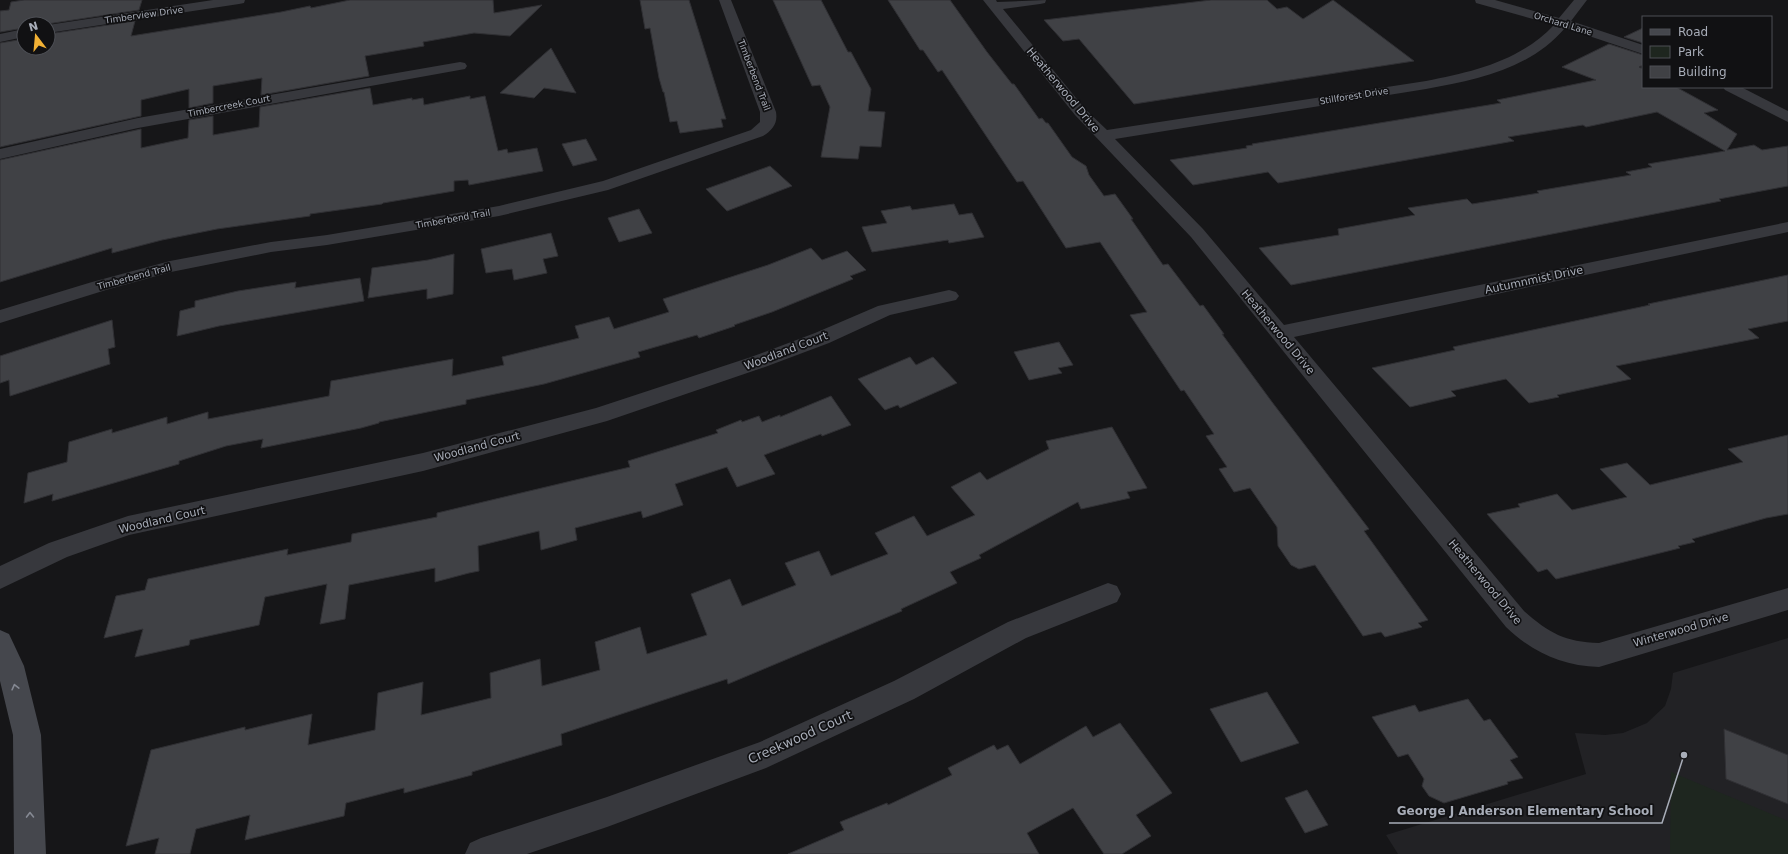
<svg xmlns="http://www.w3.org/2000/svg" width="1788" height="854" font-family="'DejaVu Sans',sans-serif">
<rect width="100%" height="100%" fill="#161618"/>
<path fill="#222225" d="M1788,638V854H1398L1386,835L1586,774L1575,733L1605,735L1623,733L1647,723L1665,706L1671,689L1673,673Z"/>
<path fill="#1e261f" d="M1671,772L1788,821V854H1670Z"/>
<g fill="#404145" stroke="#303034">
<path d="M24,0H142L139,10L47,24H24V28L0,32V11L9,10L11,2Z"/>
<path d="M350,0H493L494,13L542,5L510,36L474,33L423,42L424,46L365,56L369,76L261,95L262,78L213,86V103L189,108V89L141,100V116L0,147V43L24,39V48H48V34L135,21L131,36L281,12L310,6L311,8Z"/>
<path d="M640,0H689L726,119H721L723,127L680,133L677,121L670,122L664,92H663L659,78L650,28L645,29Z"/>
<path d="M773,0H821L848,52H851L871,89L868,111L885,112L881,147L860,146L858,159L821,157L830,107L820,85L812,86Z"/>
<path d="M888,0H950L987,52L1012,84H1014L1039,119L1042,118L1046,123H1048L1072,157L1086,166L1089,175L1104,196L1115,194L1133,219H1131L1163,265L1168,264L1200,306L1203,305L1224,334H1222L1272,402L1369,529L1364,531L1428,620L1418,623L1422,627L1385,637L1381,632L1363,636L1315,565L1299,569L1291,565L1278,546L1277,527L1250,488L1234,492L1219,469L1227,467L1206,436L1214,434L1184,390L1181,391L1130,315L1147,312L1100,242L1066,248L1023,181L1017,182L942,70L938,72L923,50H920Z"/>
<path d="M1211,0H1267L1277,9L1287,7L1303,19L1333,0L1414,61L1134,104L1079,39L1063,41L1044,20Z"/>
<path d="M1643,28V43L1624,37Z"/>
<path d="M1609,44L1643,55V65L1639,67L1643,69V87H1676L1718,110L1704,113L1737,134L1727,150L1754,145L1762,150L1788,146V186L1719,199L1721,201L1291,285L1259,248L1339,235L1338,229L1415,215L1408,208L1467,199L1472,204L1539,193L1537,191L1631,175L1626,172L1652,167L1648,164L1725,151L1657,112L1586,127L1583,125L1508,137L1514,141L1278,183L1268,172L1193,185L1170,160L1247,148L1246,146L1253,145L1252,144L1501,103L1497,100L1596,80L1562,67Z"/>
<path d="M551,48L576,93L544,88L534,98L500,93Z"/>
<path d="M370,88L373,105L412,98V100L423,98L424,105L470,96V99L485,96L498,151L507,149L508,153L537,148L543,171L469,185L468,180L454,181V191L383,203L382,204L310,214V216L217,229L162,240L112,253V248L0,282V160L141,129V148L188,138L189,120L213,116V135L259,127L260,107Z"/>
<path d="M586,139L597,160L573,166L562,144Z"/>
<path d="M770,166L792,186L727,211L706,189Z"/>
<path d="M954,204L959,215L972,213L984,237L949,243L948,240L872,252L862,227L887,223L881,211L910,206L912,210Z"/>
<path d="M639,209L652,233L619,242L608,218Z"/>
<path d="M551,233L558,256L543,259L547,273L514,280L512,269L486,273L481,249Z"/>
<path d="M811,248L822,260L847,251L866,270L850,276L853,279L772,312L734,325L735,326L699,338L697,335L638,352L640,357L544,384L466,400V404L379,422V423L361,428L261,448L263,439L226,446L179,461V464L52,501L53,494L24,503L28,473L67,462L69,442L112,429V433L167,417V424L208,412V419L329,396L331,381L453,359L452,376L504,365L502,357L579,338L575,326L609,317L614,329L669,312L663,299L768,265Z"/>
<path d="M454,254L453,294L427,299V289L368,298L372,268L428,260Z"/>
<path d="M1788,275V321L1748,329L1759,338L1616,366L1631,379L1557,395L1559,397L1529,403L1506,379L1451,391L1456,396L1410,407L1372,368L1455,350L1453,347L1650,305L1648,304Z"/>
<path d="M360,278L364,301L219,326L177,336L180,311L195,307V301L238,291L296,282L295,288Z"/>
<path d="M112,320L115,347L108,349L110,364L10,396L9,380L0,383V356Z"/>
<path d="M1059,342L1073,365L1058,368L1062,373L1029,380L1014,352Z"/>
<path d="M910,357L916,365L933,357L957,383L900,408L898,405L885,410L858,379Z"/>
<path d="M831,396L851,425L822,436L821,434L764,455L775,474L737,487L727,467L675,484L683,505L643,518L641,511L575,528L577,540L541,550L539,531L478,546L479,571L469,573L435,582V568L349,585L345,619L320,624L327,584L265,597L259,625L190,640L189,645L135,657L143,629L104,638L116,596L145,590L148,579L288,549L287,555L351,542L352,534L437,517V513L630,467L628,461L718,433L716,430L741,420L742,422L759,416L762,422L780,415V417Z"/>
<path d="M1112,427L1147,488L1127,492L1130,498L1081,509L1078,502L979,555L981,558L950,572L957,583L901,609L902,611L728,684L727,679L561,734L562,745L472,772V775L404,793V788L346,803L344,816L245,840L250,815L196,829L190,854H155L159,838L126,846L151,750L245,727V730L312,714L308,745L375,730L378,693L423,682L421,715L491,698L490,673L540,659L542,686L600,670L595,642L640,627L647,654L707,635L691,594L730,579L742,606L796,585L785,563L819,551L831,576L888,554L875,533L914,516L927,536L975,515L951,487L980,472L987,480L1049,449L1046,441Z"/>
<path d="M1788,435V514L1766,518L1692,539L1695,542L1678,546L1680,548L1556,579L1547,569L1538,572L1487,514L1520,507L1518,504L1557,494L1572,510L1627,497L1600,469L1627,463L1650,485L1743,462L1728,449Z"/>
<path d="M1267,692L1299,743L1241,762L1210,709Z"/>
<path d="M1468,699L1484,721L1490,719L1518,757L1510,760L1523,778L1507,782L1508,784L1444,803L1429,796L1422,786L1424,779L1408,754L1398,757L1372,717L1415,705L1419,712Z"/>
<path d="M1120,723L1172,793L1136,815L1151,836L1122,854H1104L1073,808L1027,833L1039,854H788L844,830L840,822L887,803L888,805L952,775L948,768L994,745L997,750L1008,745L1020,764L1086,726L1093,737Z"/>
<path d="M1724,729L1788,755V804L1726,779Z"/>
<path d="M1307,790L1328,825L1305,833L1285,798Z"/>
</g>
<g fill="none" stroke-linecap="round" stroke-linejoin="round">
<g fill="#37383d" fill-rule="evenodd">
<path d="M213,0H245L244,3L239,4L48,33V25Z"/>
<path d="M719,0H731L776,112C778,124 772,130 763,136L608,190L499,216L327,245L271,252L171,272L106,290L0,323V310L92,282L170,261L271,242L327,235L499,206L603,181L751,130L760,122V112Z"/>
<path d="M983,0H996L997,2L1046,0L1045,3L1040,4L1003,9L1085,109L1107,130L1426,81C1473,72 1520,61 1554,25L1476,3L1475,0H1495L1559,18L1574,0H1587L1571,21L1643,45V54L1565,28C1530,69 1477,80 1426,89L1115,139L1203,229L1284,325L1788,222V232L1294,337L1524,611C1549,633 1565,642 1599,643L1788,588V610L1599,667C1562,666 1532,652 1506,627L1191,237L1075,115Z"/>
<path d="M24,29V37L0,42V34Z"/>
<path d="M460,62L465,63L467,66L465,69L138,128L0,159V149L138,118Z"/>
<path d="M1723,87H1741L1788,111V122L1725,90Z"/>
<path d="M949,290L956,292L959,296L956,300L890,315L829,343L765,367L607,421L423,471L129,535L67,557L0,589V566L49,543L128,516L423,453L596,408L751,357L815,333L878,306Z"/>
<path d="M1108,583L1117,586L1121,594L1117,602L1026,638L914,699L766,768L607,827L527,854H465L470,843L481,838L607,797L760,742L894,681L1008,622Z"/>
</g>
<path fill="#45474d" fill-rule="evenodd" d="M0,630L9,634L24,666L41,735L46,854H14L13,735L0,681Z"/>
</g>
<defs><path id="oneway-chevron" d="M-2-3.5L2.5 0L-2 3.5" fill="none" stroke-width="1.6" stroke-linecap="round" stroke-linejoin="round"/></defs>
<g stroke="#858993">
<use href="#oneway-chevron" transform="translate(15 687) rotate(-104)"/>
<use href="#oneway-chevron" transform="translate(30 815) rotate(-91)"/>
</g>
<g text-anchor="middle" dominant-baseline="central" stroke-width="3.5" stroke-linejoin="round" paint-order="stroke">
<g font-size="9" fill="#a8adb8" stroke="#111113">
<text transform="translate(144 15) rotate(-8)">Timberview Drive</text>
<text transform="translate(1563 24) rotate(17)">Orchard Lane</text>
<text transform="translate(754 75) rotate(69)">Timberbend Trail</text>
<text transform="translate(1354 96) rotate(-9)">Stillforest Drive</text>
<text transform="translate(229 106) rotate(-11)">Timbercreek Court</text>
<text transform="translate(453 219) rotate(-10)">Timberbend Trail</text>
<text transform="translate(134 277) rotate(-15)">Timberbend Trail</text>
</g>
<g font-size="11" fill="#a8adb8" stroke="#111113">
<text transform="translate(1063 90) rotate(50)">Heatherwood Drive</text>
<text transform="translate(1534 280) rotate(-12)">Autumnmist Drive</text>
<text transform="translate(1278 332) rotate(50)">Heatherwood Drive</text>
<text transform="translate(786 351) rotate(-21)">Woodland Court</text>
<text transform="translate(477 447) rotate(-15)">Woodland Court</text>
<text transform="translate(162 520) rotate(-13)">Woodland Court</text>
<text transform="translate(1485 582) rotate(50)">Heatherwood Drive</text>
<text transform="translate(1681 630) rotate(-16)">Winterwood Drive</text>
</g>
<g font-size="13" fill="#a8adb8" stroke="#111113">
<text transform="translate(800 737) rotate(-24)">Creekwood Court</text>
</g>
</g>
<path fill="none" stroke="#a8adb8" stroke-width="1.5" d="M1684 755L1662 823H1389"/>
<circle fill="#a8adb8" stroke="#111113" stroke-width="1.5" cx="1684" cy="755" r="4"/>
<g font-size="12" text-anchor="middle" font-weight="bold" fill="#a8adb8" stroke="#111113" stroke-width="3.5" stroke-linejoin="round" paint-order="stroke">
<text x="1525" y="815">George J Anderson Elementary School</text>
</g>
<rect x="1642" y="16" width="130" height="72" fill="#111113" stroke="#4d4f55"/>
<rect x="1650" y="29" width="20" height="6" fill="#45474d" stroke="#4d4f55"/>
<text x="1678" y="36" font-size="12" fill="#a8adb8">Road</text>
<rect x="1650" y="46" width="20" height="12" fill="#1e261f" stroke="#4d4f55"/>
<text x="1678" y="56" font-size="12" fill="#a8adb8">Park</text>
<rect x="1650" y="66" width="20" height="12" fill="#404145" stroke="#4d4f55"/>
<text x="1678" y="76" font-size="12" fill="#a8adb8">Building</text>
<g transform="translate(36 36) rotate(344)"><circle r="19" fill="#111113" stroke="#4d4f55"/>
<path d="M0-3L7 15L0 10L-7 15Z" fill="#f2b134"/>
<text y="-6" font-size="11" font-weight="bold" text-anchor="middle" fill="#a8adb8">N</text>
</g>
</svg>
